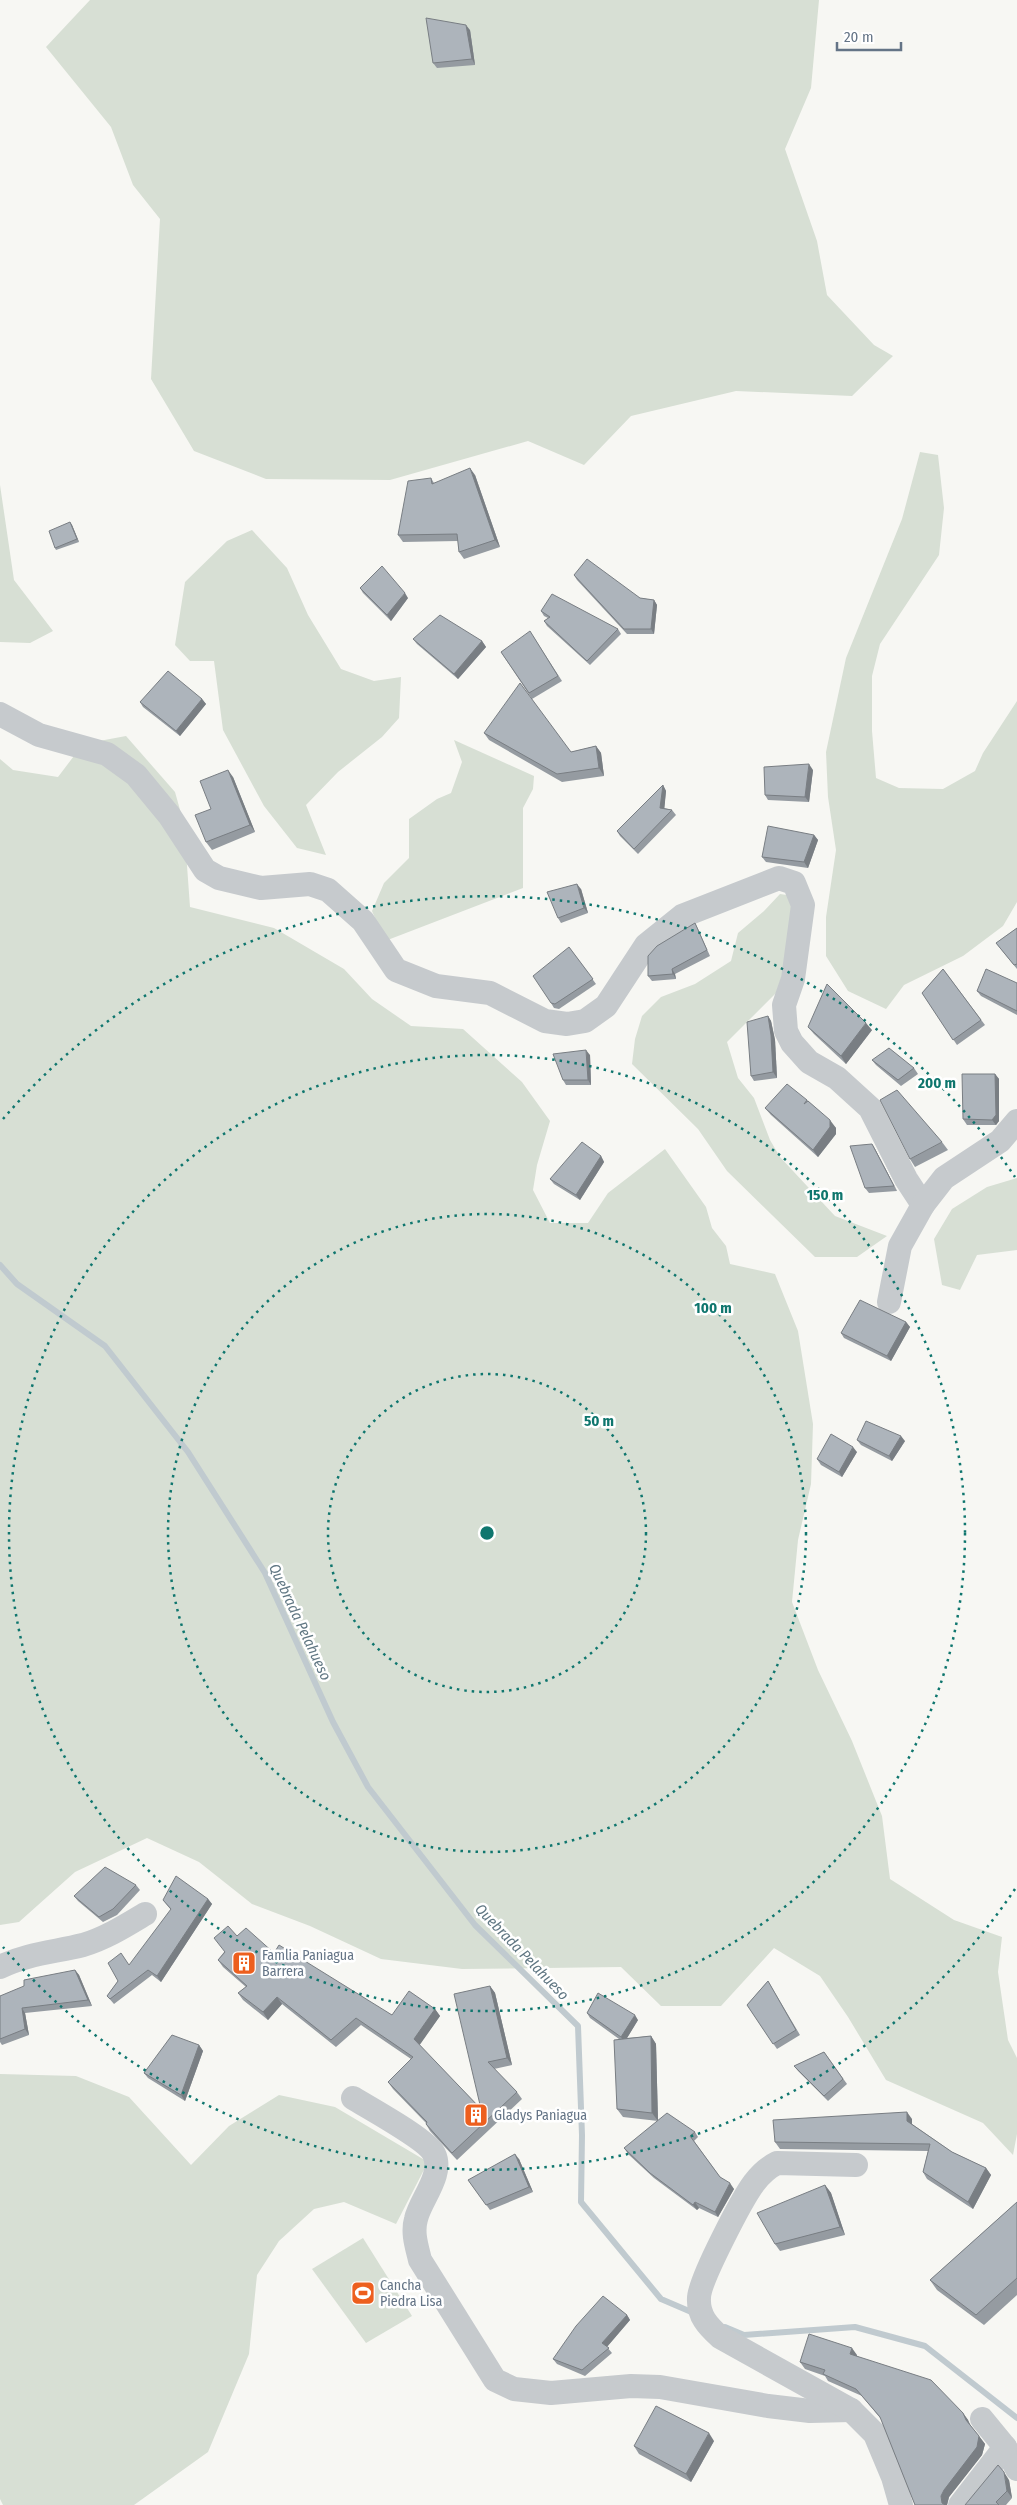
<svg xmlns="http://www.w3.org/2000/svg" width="1017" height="2505" font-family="'Fira Sans Condensed',sans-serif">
<rect width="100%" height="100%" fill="#f7f7f3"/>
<g fill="#d7dfd4">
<path d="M90,0H819L811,88L785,149L817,241L827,295L874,345L893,356L852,396L736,391L631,416L584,465L528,441L390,480L266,479L194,451L151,379L160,219L133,185L111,127L46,47Z"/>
<path d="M920,452L938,455L944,508L939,555L880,644L872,676V731L876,778L899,788L943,789L975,771L983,753L1017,701V902L1003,926L963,956L904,985L886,1009L848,991L826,956V917L836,850L828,797L826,752L846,658L902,519Z"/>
<path d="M0,485L14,580L53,631L30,643L0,642Z"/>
<path d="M252,530L287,568L308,615L341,669L374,681L401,677L399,718L382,737L338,772L306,805L326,855L297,848L264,806L223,730L214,661H190L175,645L185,582L227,541Z"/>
<path d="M126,736L175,792L184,824L190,907L274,928L344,969L372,999L411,1026L463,1029L522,1082L550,1121L537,1165L533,1190L550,1223H588L608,1193L665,1149L706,1207L712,1228L726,1246L730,1264L775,1274L798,1331L813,1424L811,1484L798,1540L792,1602L818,1670L852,1741L882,1816L890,1879L954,1920L1002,1937L998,1972L1008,2040L1017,2058V2134L1013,2155L983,2123L886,2080L848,2017L820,1976L774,1948L721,2006H661L621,1967L462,1969L381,1959L310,1926L252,1904L199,1862L147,1838L75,1872L19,1922L0,1925V759L13,770L58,777L83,744Z"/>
<path d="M454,740L534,776L533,789L523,808V888L385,941L372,911L384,883L409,858V819L437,799L451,793L462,762Z"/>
<path d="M780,894L793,896L799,926L776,993L727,1042L738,1078L754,1098L770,1140L780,1157L835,1216L887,1236L857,1257H815L727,1171L698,1129L632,1064L635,1039L642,1016L661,997L695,984L731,961L738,933L764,911Z"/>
<path d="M1017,1178V1250L977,1255L960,1290L942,1285L934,1239L952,1209L987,1187Z"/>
<path d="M0,2074L76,2076L129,2097L191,2165L229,2126L279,2095L335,2107L428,2162L396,2224L344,2202L314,2209L279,2241L257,2275L249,2354L208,2452L134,2505H3L0,2499Z"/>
<path d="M363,2238L412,2316L366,2343L312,2269Z"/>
</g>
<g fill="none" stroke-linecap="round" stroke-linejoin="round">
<g stroke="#c0cacf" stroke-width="6">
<path d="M0,1265L17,1284L105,1346L188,1452L265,1573L333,1722L368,1787L475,1925L578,2026L582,2135L581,2202L661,2299L696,2314"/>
<path d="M725,2327L744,2335L855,2327L925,2346L1017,2418"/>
</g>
<g stroke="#c6cacd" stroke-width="24">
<path d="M0,714L39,735L107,754L136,775L169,815L205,870L219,878L261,888L310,884L328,890L363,921L396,970L436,986L490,993L545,1021L567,1024L585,1021L606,1006L646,945L682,916L779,878L794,883L803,905L793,979L784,1005L786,1031L792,1043L809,1062L837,1078L870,1108L906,1179L923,1205"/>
<path d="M889,1302L900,1246L923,1205L944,1178L1000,1141L1017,1121"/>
<path d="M0,1967C26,1954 55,1952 83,1945C106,1938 125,1926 145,1914"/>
<path d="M353,2098C369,2108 428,2140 434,2154C444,2175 420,2200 416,2219C412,2233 417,2247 420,2260L495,2380L514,2389L551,2393L631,2386L660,2387L768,2406L810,2411L851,2410"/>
<path d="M856,2165L777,2163C767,2168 760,2175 754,2183C742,2199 699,2281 699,2298C698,2316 708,2326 720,2337L851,2410L875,2434L893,2477L901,2505"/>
<path d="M982,2419L1005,2447L1017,2469"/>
<path d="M960,2505L1005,2447"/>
</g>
</g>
<g fill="#959ba1">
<path d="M470,30L475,65L437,68L433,63Z"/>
<path d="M475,475L500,547L464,559L459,552L458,541L403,542L398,535L431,478L434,483Z"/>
<path d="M70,522L72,525L79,542L56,550L55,548Z"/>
<path d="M574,575L640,598L654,600L657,605L654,634H627L577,580Z"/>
<path d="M360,588L408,598L391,621L363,593Z"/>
<path d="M541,611L618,629L621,634L590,665L547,626L544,621L548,618L544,616Z"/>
<path d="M533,636L562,681L532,699L501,652Z"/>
<path d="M413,639L482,641L486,647L458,679L417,644Z"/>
<path d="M202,699L206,704L180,736L143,707L140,702Z"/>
<path d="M484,733L571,752L596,746L601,753L604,776L562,782L489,740Z"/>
<path d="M813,770L809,802L768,800L765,795Z"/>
<path d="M233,777L255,832L212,850L206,842Z"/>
<path d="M663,785L666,791L664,808L672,810L676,815L638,854L620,836L617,831Z"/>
<path d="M814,835L818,840L808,868L766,862L762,857Z"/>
<path d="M581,889L588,913L561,923L558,918Z"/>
<path d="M695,923L698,929L710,956L675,974L676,979L652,981L648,976Z"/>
<path d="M1017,928V969L996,943Z"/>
<path d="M569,947L596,984L559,1009L554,1008L551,1003Z"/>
<path d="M943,969L985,1025L957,1045L922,993Z"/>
<path d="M1017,983V1015L981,996L977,991Z"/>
<path d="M768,1016L771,1021L775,1040L777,1078L754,1081L751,1076Z"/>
<path d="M808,1027L872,1030L846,1064L814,1034Z"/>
<path d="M590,1055L591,1085H566L563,1080Z"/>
<path d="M872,1060L914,1068L918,1074L901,1086L876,1065Z"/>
<path d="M995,1074L999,1079V1121L996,1125H967L963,1119Z"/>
<path d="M807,1100L836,1128V1134L818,1157L771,1115L765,1108Z"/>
<path d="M942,1142L948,1150L915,1167L910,1159Z"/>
<path d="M872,1144L875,1149L897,1191L869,1193L865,1188Z"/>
<path d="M601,1156L604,1162L580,1200L554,1184L550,1179Z"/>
<path d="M906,1322L910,1327L891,1361L844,1338L841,1333Z"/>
<path d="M857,1440L905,1441L892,1461L861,1445Z"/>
<path d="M857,1452L842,1477L821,1465L817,1459Z"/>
<path d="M136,1885L140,1890L117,1915L103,1922L78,1901L74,1896Z"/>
<path d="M208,1899L212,1904L161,1982L152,1975L114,2004L107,1996L171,1910L163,1900Z"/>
<path d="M237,1936L274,1953L392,2015L435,2009L440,2016L419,2045L481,2109L490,1986L495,1993L512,2065L494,2069L517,2092L522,2099L457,2160L430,2131L426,2124V2123L393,2089L388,2082L411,2059L361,2025L336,2047L282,2004L268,2020L243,2000L238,1993L246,1987L223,1967L218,1960L224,1952Z"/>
<path d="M75,1970L79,1975L92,2006L25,2013L29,2035L2,2045L0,2042V1996Z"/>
<path d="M768,1981L800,2035L777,2049L747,2005Z"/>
<path d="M587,2013L638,2020L627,2038L651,2036L656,2044L658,2121L623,2117L617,2109L619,2039L590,2018Z"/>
<path d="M199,2045L203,2051L185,2101L148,2078L144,2073Z"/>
<path d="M824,2052L847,2084L828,2101L798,2071L794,2066Z"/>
<path d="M912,2119V2124L952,2152L986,2168L991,2175L973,2209L927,2179L923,2172L928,2151L780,2149L775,2142Z"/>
<path d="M695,2132L698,2137L694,2141L720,2177L734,2189L718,2217L699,2208L697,2210L654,2178L628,2154L624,2148Z"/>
<path d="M519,2159L533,2192L490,2210L468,2180Z"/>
<path d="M825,2185L831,2193L845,2235L780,2251L775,2244Z"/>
<path d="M1017,2202V2295L984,2325L937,2290L930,2280Z"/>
<path d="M627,2315L630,2320L607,2347L612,2353L585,2376L557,2364L553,2359Z"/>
<path d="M857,2355V2356L963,2413L968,2420L971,2426L985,2444L982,2455L949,2497L947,2505H915L881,2419L862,2396L828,2381L825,2376L805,2369L800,2362Z"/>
<path d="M714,2441L691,2482L639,2454L634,2446Z"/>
<path d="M1009,2480L1012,2498L1006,2505H965Z"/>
</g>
<g fill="#797e83">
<path d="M466,25L470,30L475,65L472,59Z"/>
<path d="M470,468L475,475L500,547L495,540Z"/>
<path d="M70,522L72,525L79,542L77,539Z"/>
<path d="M405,593L408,598L391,621L387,615Z"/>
<path d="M654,600L657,605L654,634L651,629Z"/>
<path d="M482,641L486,647L458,679L454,674Z"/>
<path d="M202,699L206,704L180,736L176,731Z"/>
<path d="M596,746L601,753L604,776L599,768Z"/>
<path d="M809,764L813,770L809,802L805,797Z"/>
<path d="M228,770L233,777L255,832L250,825Z"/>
<path d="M663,785L666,791L664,813L660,808Z"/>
<path d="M814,835L818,840L808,868L804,862Z"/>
<path d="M577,884L581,889L588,913L584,908Z"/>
<path d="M672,969L675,974L676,979L673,974Z"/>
<path d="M768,1016L771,1021L775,1040L777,1078L773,1072Z"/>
<path d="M866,1023L872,1030L846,1064L841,1056Z"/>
<path d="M586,1050L590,1055L591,1085L588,1080Z"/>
<path d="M995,1074L999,1079V1121L996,1125L992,1120Z"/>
<path d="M830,1120L836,1128V1134L818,1157L813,1150Z"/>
<path d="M872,1144L875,1149L897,1191L894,1186Z"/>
<path d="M601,1156L604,1162L580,1200L576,1195Z"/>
<path d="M906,1322L910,1327L891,1361L887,1356Z"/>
<path d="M901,1436L905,1441L892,1461L889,1456Z"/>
<path d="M853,1447L857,1452L842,1477L839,1472Z"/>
<path d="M208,1899L212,1904L161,1982L157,1976Z"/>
<path d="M75,1970L79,1975L92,2006L88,2000Z"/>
<path d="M490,1986L495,1993L512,2065L507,2058Z"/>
<path d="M277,1997L282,2004L268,2020L263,2012Z"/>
<path d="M22,2008L25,2013L29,2035L25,2029Z"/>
<path d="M435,2009L440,2016L419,2046L414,2039Z"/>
<path d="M635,2015L638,2020L624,2043L621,2037Z"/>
<path d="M651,2036L656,2044L658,2121L652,2113Z"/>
<path d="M199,2045L203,2051L185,2101L181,2095Z"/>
<path d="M907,2112L912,2119V2128L907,2121Z"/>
<path d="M515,2154L519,2159L533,2192L529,2187Z"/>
<path d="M986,2168L991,2175L973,2209L968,2202Z"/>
<path d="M730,2183L734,2189L718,2217L715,2212Z"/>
<path d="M825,2185L831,2193L845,2235L840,2227Z"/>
<path d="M695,2202L699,2208L697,2210L693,2205Z"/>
<path d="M627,2315L630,2320L605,2349L602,2343Z"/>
<path d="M852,2348L857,2355L855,2361L850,2354Z"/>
<path d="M963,2413L968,2420L971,2428L966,2420Z"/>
<path d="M709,2433L714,2441L691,2482L686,2474Z"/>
<path d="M979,2436L985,2444L982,2455L949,2497L947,2505H944L942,2503L941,2496L944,2490Z"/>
<path d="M1004,2472L1009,2480L1012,2498L1007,2491Z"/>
</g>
<g fill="#adb4bb" stroke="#797e83">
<path d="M426,18L466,25L472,59L433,63Z"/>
<path d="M470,468L495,540L459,552L457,534L398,535L408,481L431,478L432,484Z"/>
<path d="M70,522L77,539L55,548L49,531Z"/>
<path d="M587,559L640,598L654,600L651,629H624L574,575Z"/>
<path d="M382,566L405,593L387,615L360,588Z"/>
<path d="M552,594L618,629L587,661L544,621L550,617L541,611Z"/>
<path d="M440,615L482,641L454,674L413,639Z"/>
<path d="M530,631L558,676L529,693L501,652Z"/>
<path d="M168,671L202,699L176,731L140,702Z"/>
<path d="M520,683L571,752L596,746L599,768L557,774L484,733Z"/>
<path d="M809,764L805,797L765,795L764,767Z"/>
<path d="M228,770L250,825L206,842L195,815L211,809L200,781Z"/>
<path d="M663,785L660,808L672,810L634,849L617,831Z"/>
<path d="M768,826L814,835L804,862L762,857Z"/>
<path d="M577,884L584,908L558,918L547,892Z"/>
<path d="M695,923L707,950L672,969L673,974L648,976V956L657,946Z"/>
<path d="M1017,928V964L1014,965L996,943Z"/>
<path d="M569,947L593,979L555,1004L551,1003L533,976Z"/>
<path d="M943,969L981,1020L953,1040L922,993Z"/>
<path d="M986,969L1017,983V1011L977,991Z"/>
<path d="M827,984L866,1023L841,1056L808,1027Z"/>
<path d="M768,1016L771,1035L773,1072L751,1076L747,1022Z"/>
<path d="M889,1048L914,1068L898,1080L872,1060Z"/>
<path d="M586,1050L588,1080H563L553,1054Z"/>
<path d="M962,1074H995L996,1115L992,1120L963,1119Z"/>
<path d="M787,1084L807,1100L804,1104L808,1101L830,1120V1127L813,1150L765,1108Z"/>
<path d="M897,1090L942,1142L910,1159L880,1100Z"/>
<path d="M582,1142L601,1156L576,1195L550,1179Z"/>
<path d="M872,1144L894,1186L865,1188L850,1146Z"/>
<path d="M860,1300L906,1322L887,1356L841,1333Z"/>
<path d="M866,1421L901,1436L889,1456L857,1440Z"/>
<path d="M831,1434L853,1447L839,1472L817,1459Z"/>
<path d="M105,1867L136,1885L113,1909L99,1917L74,1896Z"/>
<path d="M176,1876L208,1899L157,1976L148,1970L110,1999L107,1996L118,1981L108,1963L121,1953L129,1965L171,1909L163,1900Z"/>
<path d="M228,1926L237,1936L246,1928L274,1953L279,1945L392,2015L409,1991L435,2009L414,2039L481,2109L454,1994L490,1986L507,2058L488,2062L517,2092L452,2153L426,2124L427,2122L388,2082L413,2057L356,2018L331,2040L277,1997L263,2012L238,1993L247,1986L218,1960L225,1952L214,1938Z"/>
<path d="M75,1970L88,2000L22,2008L25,2029L0,2039V1996L24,1986V1980Z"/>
<path d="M768,1981L796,2030L773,2044L747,2005Z"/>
<path d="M598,1993L635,2015L621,2037L587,2013Z"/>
<path d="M172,2035L199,2045L181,2095L144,2073Z"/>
<path d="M651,2036L652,2113L617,2109L614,2040Z"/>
<path d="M824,2052L843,2079L824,2096L794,2066Z"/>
<path d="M907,2112V2121L952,2152L986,2168L968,2202L923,2172L930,2144L775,2142L773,2120Z"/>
<path d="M667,2113L695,2132L690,2136L720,2177L730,2183L715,2212L695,2202L693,2205L650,2173L624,2148Z"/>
<path d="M515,2154L529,2187L486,2205L468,2180Z"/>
<path d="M825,2185L840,2227L775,2244L757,2213Z"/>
<path d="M1017,2202V2278L976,2315L930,2280Z"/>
<path d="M603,2296L627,2315L602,2343L609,2348L582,2370L553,2359L576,2326Z"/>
<path d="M809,2334L852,2348L850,2354L931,2380L963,2413L966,2420L979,2436L977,2447L944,2490L941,2496L942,2503L945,2505H915L880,2417L856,2389L823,2374L825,2370L800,2362Z"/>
<path d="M656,2406L709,2433L686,2474L634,2446Z"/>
<path d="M998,2465L1004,2472L1007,2491L996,2502L999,2505H965Z"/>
</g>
<g fill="none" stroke="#0f766e" stroke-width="2.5" stroke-dasharray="2.5 5">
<circle cx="487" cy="1533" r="159"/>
<circle cx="487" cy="1533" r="319"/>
<circle cx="487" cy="1533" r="478"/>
<path d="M1015 1889A637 637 0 0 1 3 1947M3 1119A637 637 0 0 1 1015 1177"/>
</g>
<defs>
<g id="building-square" transform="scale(1.25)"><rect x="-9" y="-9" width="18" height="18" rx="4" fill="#ed5f1e" stroke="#fff"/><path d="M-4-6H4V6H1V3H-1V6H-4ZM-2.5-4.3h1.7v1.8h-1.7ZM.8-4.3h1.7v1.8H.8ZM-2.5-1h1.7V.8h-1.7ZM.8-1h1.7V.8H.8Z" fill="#fff"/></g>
<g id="stadium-square" transform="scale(1.25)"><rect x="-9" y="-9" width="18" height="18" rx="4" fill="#ed5f1e" stroke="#fff"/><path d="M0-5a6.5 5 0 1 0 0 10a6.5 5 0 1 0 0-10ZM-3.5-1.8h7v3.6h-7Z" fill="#fff"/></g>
</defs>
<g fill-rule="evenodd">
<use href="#building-square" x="244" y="1963"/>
<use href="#building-square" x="476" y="2115"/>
<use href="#stadium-square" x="363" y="2293"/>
</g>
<g text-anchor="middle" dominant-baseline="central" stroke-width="5" stroke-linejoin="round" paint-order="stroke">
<g font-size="14" fill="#647486" stroke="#fff" text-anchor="start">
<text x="262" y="1955">Famlia Paniagua<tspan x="262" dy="16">Barrera</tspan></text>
<text x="494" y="2115">Gladys Paniagua</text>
<text x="380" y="2285">Cancha<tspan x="380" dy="16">Piedra Lisa</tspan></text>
</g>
<g font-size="15" font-style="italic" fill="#607783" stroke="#fff">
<text transform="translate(300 1622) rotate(65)">Quebrada Pelahueso</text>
<text transform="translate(522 1952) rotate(46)">Quebrada Pelahueso</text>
</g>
</g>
<circle cx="487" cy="1533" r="8" fill="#0f766e" stroke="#fff" stroke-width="2.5"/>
<g font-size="15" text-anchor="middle" font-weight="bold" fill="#0f766e" stroke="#fff" stroke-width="5" stroke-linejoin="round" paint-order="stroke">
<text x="937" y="1088">200 m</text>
<text x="825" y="1200">150 m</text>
<text x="713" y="1313">100 m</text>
<text x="599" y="1426">50 m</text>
</g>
<path d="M837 42v8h64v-8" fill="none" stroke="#647486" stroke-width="2.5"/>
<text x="844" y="42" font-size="15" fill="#647486" stroke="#ffffff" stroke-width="4" paint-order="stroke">20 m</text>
</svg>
